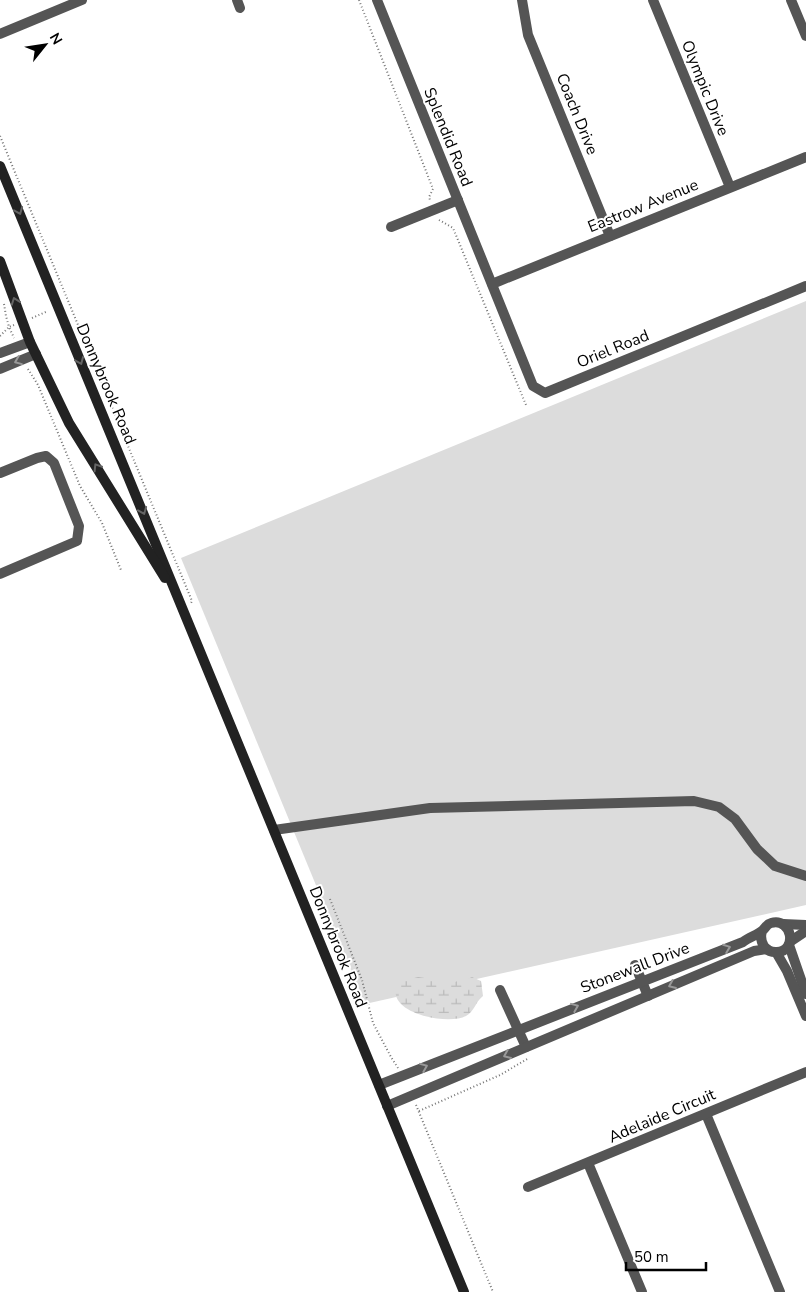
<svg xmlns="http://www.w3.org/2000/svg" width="806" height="1292" font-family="'Nunito Sans',sans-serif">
<defs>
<pattern id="wetland-marsh" width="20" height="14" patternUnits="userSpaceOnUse" patternTransform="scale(1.25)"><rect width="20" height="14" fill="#dcdcdc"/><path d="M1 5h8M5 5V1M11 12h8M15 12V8" fill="none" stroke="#bbb"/></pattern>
</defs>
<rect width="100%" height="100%" fill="#fff"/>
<path fill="#dcdcdc" d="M806,301V905L365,1004L181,558Z"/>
<path fill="url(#wetland-marsh)" d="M418,977L455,982C461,979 466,980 472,977L481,981L483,996C475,1002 475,1011 466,1016C447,1026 380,1012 399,982Z"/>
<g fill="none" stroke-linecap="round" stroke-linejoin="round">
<g stroke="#777" stroke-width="2" stroke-dasharray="1 2.5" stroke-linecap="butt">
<path d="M359,0L433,189L429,197L430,200"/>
<path d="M0,136L192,601L191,603"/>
<path d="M439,220L453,228L526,405"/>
<path d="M4,304L6,316L9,327L14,325"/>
<path d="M32,318L48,311"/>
<path d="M0,336L9,327L14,338"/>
<path d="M28,369L38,385L80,486L102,523L121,570"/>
<path d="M330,899L362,980L373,1023L391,1057L398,1068"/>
<path d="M416,1105L493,1292"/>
<path d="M419,1111L500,1075L529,1058"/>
</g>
<g stroke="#555" stroke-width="10">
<path d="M237,0L240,8"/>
<path d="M377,0L533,386L545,393L806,286"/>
<path d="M522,0L528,35L610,236"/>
<path d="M653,0L730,187"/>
<path d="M791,0L806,36"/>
<path d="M391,227L458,200"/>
<path d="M492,284L806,157"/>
<path d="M0,473L37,458L46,456L54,463L79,526L77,541L0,574"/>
<path d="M274,830L430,808L694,801L719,807L735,819L757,849L775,866L806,876"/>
<path d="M783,924L806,925"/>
<path d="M791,941L806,931"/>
<path d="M635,965L648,996"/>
<path d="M500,990L526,1047"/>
<path d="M706,1114L780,1292"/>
<path d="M588,1163L642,1292"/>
<path d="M528,1187L806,1072"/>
</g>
<g stroke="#555" stroke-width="10">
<path d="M0,34L82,0"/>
<path d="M0,353L30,342"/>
<path d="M0,369L36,354"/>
<path d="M789,945L806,994"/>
<path d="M776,952L787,971L806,1016"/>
<path d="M379,1085L743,942C749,937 758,935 763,930C766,927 767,924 771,923C792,917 798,951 777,952C765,953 759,942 762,931"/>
<path d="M387,1106L754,951L767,949"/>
</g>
<g stroke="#222" stroke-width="10">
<path d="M0,166L464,1292"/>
<path d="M0,261L30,342L69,423L165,578"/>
</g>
</g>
<defs><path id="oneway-chevron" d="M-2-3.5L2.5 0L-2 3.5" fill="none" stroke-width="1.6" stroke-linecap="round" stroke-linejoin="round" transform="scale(1.25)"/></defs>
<g stroke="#646464">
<use href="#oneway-chevron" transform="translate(19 211) rotate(68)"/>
<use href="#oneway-chevron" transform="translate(15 301) rotate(-110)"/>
<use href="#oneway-chevron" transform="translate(80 361) rotate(67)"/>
<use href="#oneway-chevron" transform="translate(97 467) rotate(-122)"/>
<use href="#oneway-chevron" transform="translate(143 511) rotate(68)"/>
</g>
<g stroke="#999">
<use href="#oneway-chevron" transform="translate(18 361) rotate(158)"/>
<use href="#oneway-chevron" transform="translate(727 948) rotate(-21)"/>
<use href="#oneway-chevron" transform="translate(672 985) rotate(157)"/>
<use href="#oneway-chevron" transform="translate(575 1007) rotate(-22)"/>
<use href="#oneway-chevron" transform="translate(507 1055) rotate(157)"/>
<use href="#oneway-chevron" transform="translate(424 1067) rotate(-22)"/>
</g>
<g text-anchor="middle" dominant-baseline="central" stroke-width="4" stroke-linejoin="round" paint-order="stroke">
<g font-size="16" fill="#000" stroke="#fff">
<text transform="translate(705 88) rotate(68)">Olympic Drive</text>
<text transform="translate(577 114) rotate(68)">Coach Drive</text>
<text transform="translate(448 137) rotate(68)">Splendid Road</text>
<text transform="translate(643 206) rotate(-22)">Eastrow Avenue</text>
<text transform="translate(613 349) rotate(-22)">Oriel Road</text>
<text transform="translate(106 384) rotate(67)">Donnybrook Road</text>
<text transform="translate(338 947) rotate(68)">Donnybrook Road</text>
<text transform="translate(635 968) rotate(-21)">Stonewall Drive</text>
<text transform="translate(662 1116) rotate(-23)">Adelaide Circuit</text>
</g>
</g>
<g transform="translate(45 45) rotate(60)" stroke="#ffffff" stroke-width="4" paint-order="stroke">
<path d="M0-4L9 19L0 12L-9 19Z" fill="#000000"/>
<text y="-8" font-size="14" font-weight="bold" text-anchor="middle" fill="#000000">N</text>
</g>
<path d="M626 1262v8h80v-8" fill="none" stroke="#000000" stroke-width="2.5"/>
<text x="634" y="1262" font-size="15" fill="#000000" stroke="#ffffff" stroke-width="4" paint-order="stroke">50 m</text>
</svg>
